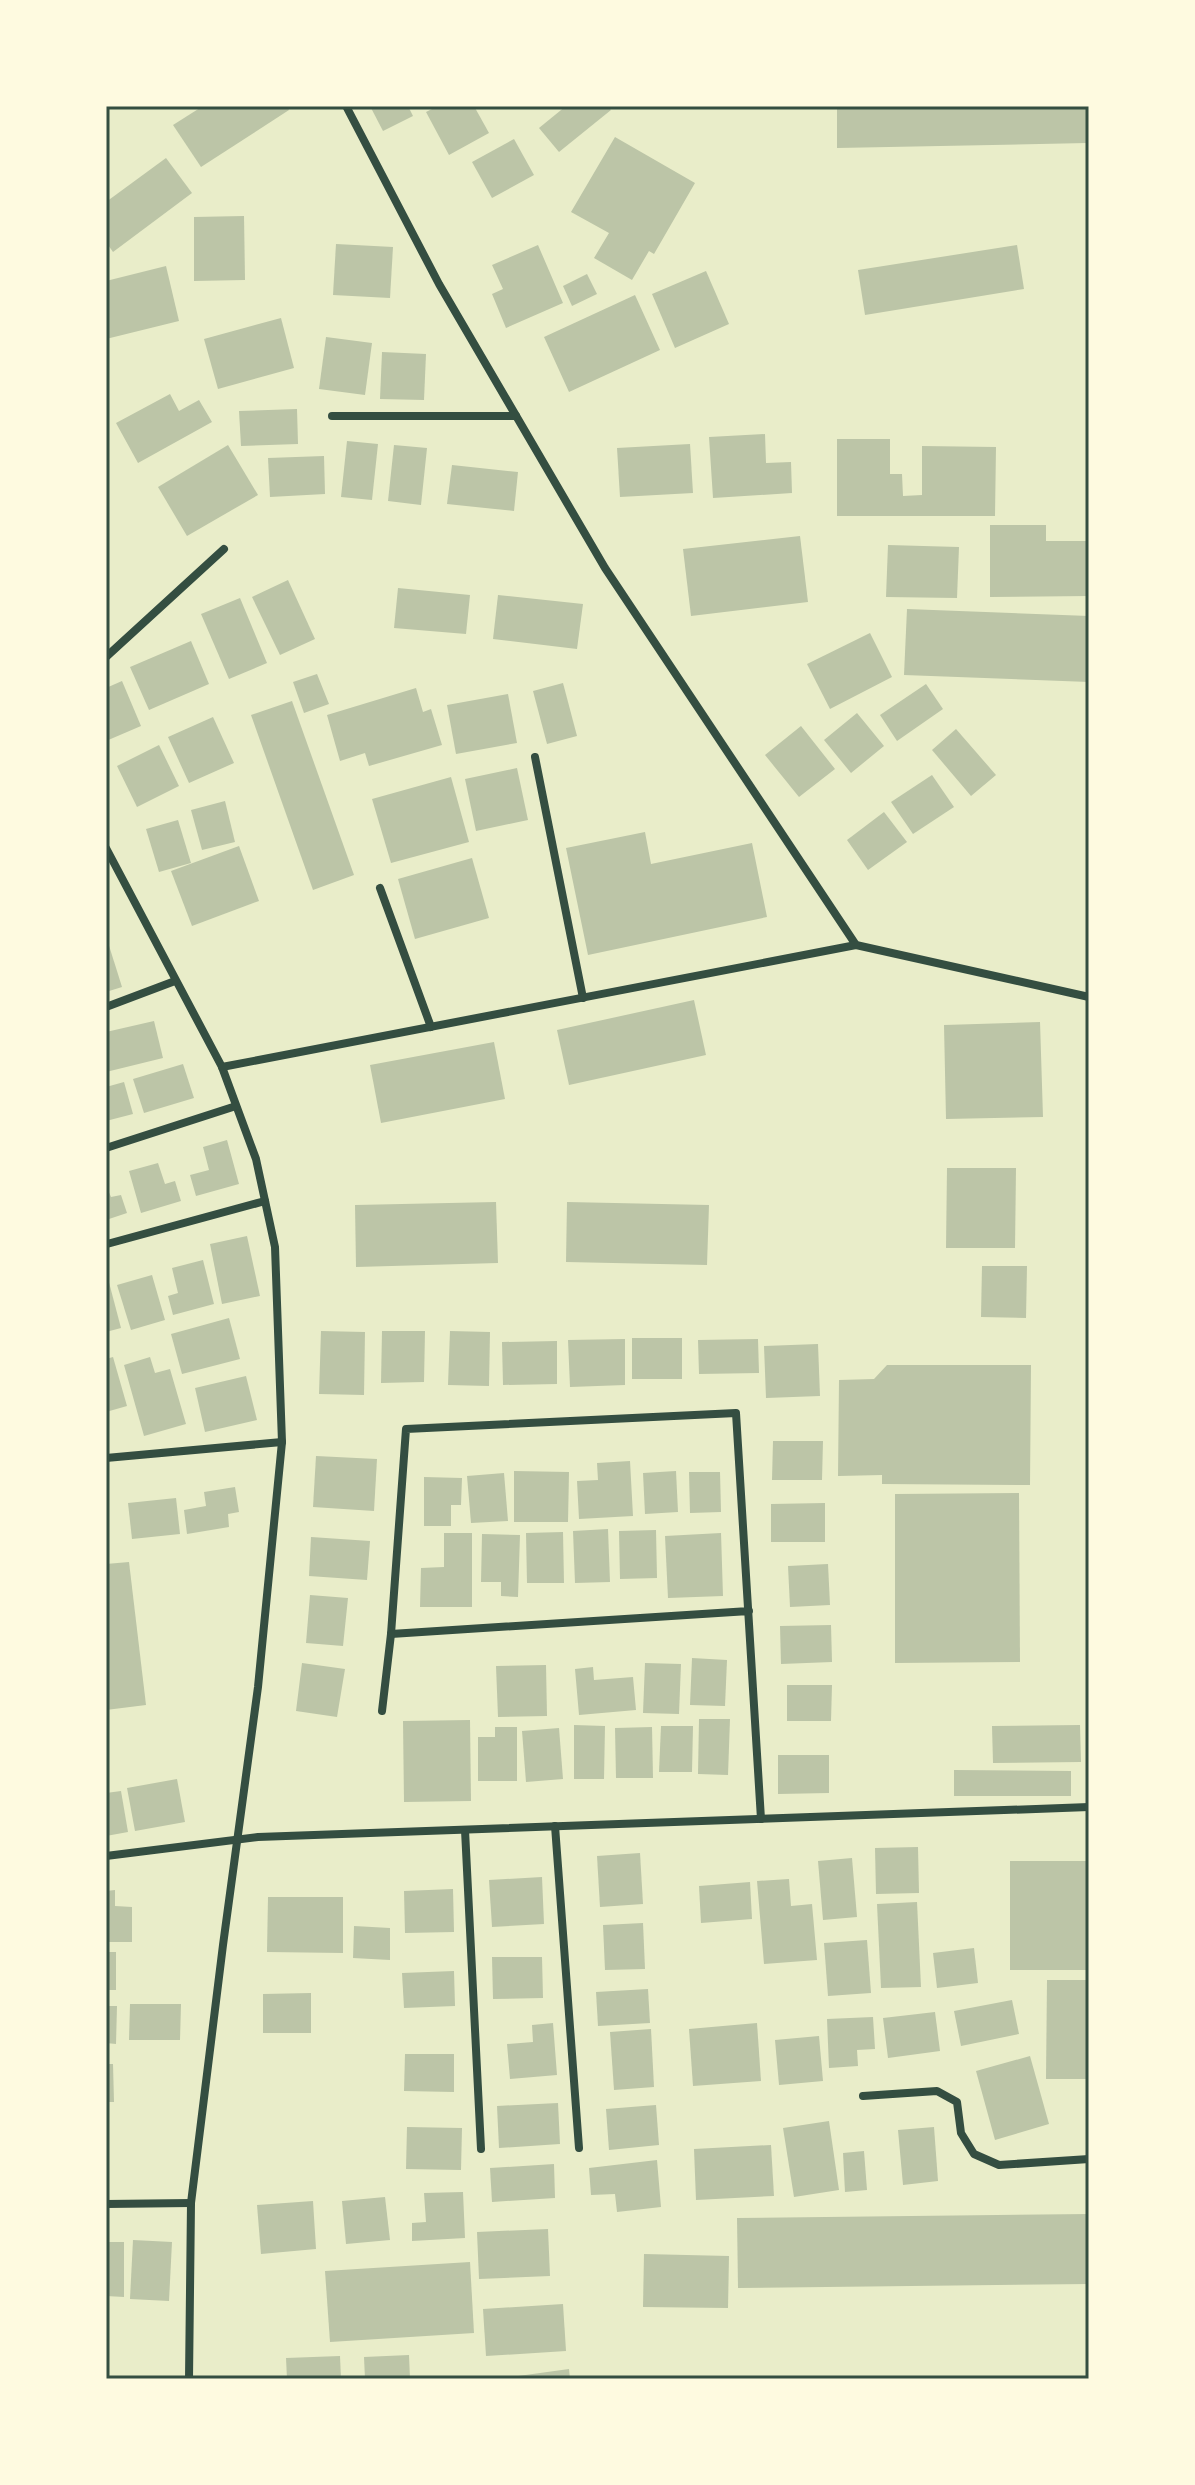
<svg xmlns="http://www.w3.org/2000/svg" width="1195" height="2485" font-family="Literata,serif">
<rect width="100%" height="100%" fill="#e9edc9"/>
<g fill="#bcc5a7">
<path d="M203,106H287L289,110L201,167L173,125Z"/>
<path d="M370,106H408L413,116L383,131Z"/>
<path d="M438,106H474L489,133L449,155L426,112Z"/>
<path d="M566,106H607L611,110L559,152L539,128Z"/>
<path d="M837,106H1087V143L837,148Z"/>
<path d="M615,137L695,183L654,254L649,251L632,280L594,258L609,233L571,212Z"/>
<path d="M514,139L534,175L492,198L472,162Z"/>
<path d="M166,158L192,193L113,252L106,242V202Z"/>
<path d="M244,216L245,280L194,281V217Z"/>
<path d="M336,244L393,247L390,298L333,295Z"/>
<path d="M538,245L563,303L506,328L492,294L503,289L492,265Z"/>
<path d="M1017,245L1024,289L865,315L858,270Z"/>
<path d="M166,266L179,321L106,339V281Z"/>
<path d="M706,271L729,324L675,348L652,294Z"/>
<path d="M587,274L597,294L572,306L563,286Z"/>
<path d="M635,295L660,350L569,392L544,337Z"/>
<path d="M281,318L294,368L218,389L204,339Z"/>
<path d="M326,337L372,343L365,395L319,389Z"/>
<path d="M382,352L426,354L424,400L380,399Z"/>
<path d="M170,394L179,411L199,400L212,422L138,463L116,423Z"/>
<path d="M297,409L298,444L241,446L239,411Z"/>
<path d="M765,434L766,463L791,462L792,493L713,498L709,437Z"/>
<path d="M837,439H890V474H902L903,496L922,495V446L996,447L995,516H837Z"/>
<path d="M347,441L378,444L372,500L341,497Z"/>
<path d="M690,444L693,493L620,497L617,448Z"/>
<path d="M228,445L258,495L187,536L158,487Z"/>
<path d="M394,445L427,448L421,505L388,501Z"/>
<path d="M324,456L325,494L270,497L268,458Z"/>
<path d="M452,465L518,472L514,511L447,504Z"/>
<path d="M990,525H1046V541H1089V596L990,597Z"/>
<path d="M800,536L808,602L691,616L683,549Z"/>
<path d="M888,545L959,547L957,598L886,597Z"/>
<path d="M288,580L315,639L280,655L252,597Z"/>
<path d="M398,588L470,595L466,634L394,628Z"/>
<path d="M498,595L583,604L577,649L493,639Z"/>
<path d="M240,598L267,663L229,679L201,614Z"/>
<path d="M907,609L1089,616V682L904,675Z"/>
<path d="M870,633L892,677L830,709L807,664Z"/>
<path d="M191,641L209,684L149,710L130,667Z"/>
<path d="M317,674L329,704L304,713L293,682Z"/>
<path d="M122,681L141,726L106,741V688Z"/>
<path d="M563,683L577,736L547,744L533,691Z"/>
<path d="M926,684L943,709L897,741L880,715Z"/>
<path d="M416,688L423,712L431,709L442,745L369,766L365,753L340,761L327,715Z"/>
<path d="M508,694L517,743L456,754L447,705Z"/>
<path d="M292,701L354,875L313,890L251,715Z"/>
<path d="M857,713L884,746L851,773L824,740Z"/>
<path d="M213,717L234,763L189,783L168,737Z"/>
<path d="M801,726L835,769L799,797L765,755Z"/>
<path d="M956,729L996,775L971,796L932,750Z"/>
<path d="M159,745L179,786L137,807L117,766Z"/>
<path d="M517,768L528,820L476,831L465,779Z"/>
<path d="M932,775L954,807L913,834L891,802Z"/>
<path d="M451,777L469,842L391,863L372,799Z"/>
<path d="M225,801L235,842L202,850L191,810Z"/>
<path d="M884,812L907,842L868,870L847,840Z"/>
<path d="M178,820L191,863L159,872L146,829Z"/>
<path d="M645,832L651,864L752,843L767,917L588,955L566,848Z"/>
<path d="M239,846L259,901L192,926L171,871Z"/>
<path d="M472,858L489,918L415,939L398,879Z"/>
<path d="M106,936L122,987L106,992Z"/>
<path d="M694,1000L706,1055L569,1085L557,1030Z"/>
<path d="M154,1021L163,1058L106,1072V1032Z"/>
<path d="M1040,1022L1043,1117L946,1119L944,1025Z"/>
<path d="M494,1042L505,1099L381,1123L370,1065Z"/>
<path d="M183,1064L194,1098L144,1113L133,1079Z"/>
<path d="M124,1082L133,1114L106,1121V1087Z"/>
<path d="M227,1140L239,1184L196,1196L190,1175L209,1170L203,1147Z"/>
<path d="M158,1163L165,1184L175,1181L181,1201L141,1213L129,1171Z"/>
<path d="M947,1168H1016L1015,1248H946Z"/>
<path d="M106,1185L111,1197L121,1195L127,1213L106,1220Z"/>
<path d="M496,1202L498,1263L356,1267L355,1205Z"/>
<path d="M567,1202L709,1205L707,1265L566,1262Z"/>
<path d="M247,1236L260,1296L222,1304L210,1244Z"/>
<path d="M203,1260L214,1304L173,1315L168,1296L178,1293L172,1268Z"/>
<path d="M982,1266H1027L1026,1318L981,1317Z"/>
<path d="M106,1271L121,1328L106,1332Z"/>
<path d="M152,1275L165,1320L131,1330L117,1285Z"/>
<path d="M229,1318L240,1359L182,1374L171,1334Z"/>
<path d="M321,1331L365,1332L364,1395L319,1394Z"/>
<path d="M382,1331H425L424,1382L381,1383Z"/>
<path d="M450,1331L490,1332L489,1386L448,1385Z"/>
<rect x="632" y="1338" width="50" height="41"/>
<path d="M625,1339V1385L570,1387L568,1340Z"/>
<path d="M758,1339L759,1373L699,1374L698,1340Z"/>
<path d="M557,1341V1384L503,1385L502,1342Z"/>
<path d="M818,1344L820,1396L766,1398L764,1346Z"/>
<path d="M113,1357L127,1406L106,1412V1359Z"/>
<path d="M150,1357L155,1373L170,1369L186,1424L144,1436L124,1365Z"/>
<path d="M887,1365H1031L1030,1485L882,1484V1475L838,1476L839,1380L874,1379Z"/>
<path d="M246,1376L257,1420L205,1432L195,1388Z"/>
<path d="M773,1441H823L822,1480H772Z"/>
<path d="M316,1456L377,1459L374,1511L313,1507Z"/>
<path d="M630,1461L633,1516L579,1519L577,1481L598,1480L597,1463Z"/>
<path d="M514,1471L569,1472L568,1522H514Z"/>
<path d="M676,1471L678,1512L645,1514L643,1473Z"/>
<path d="M689,1472H720L721,1512L690,1513Z"/>
<path d="M504,1473L508,1521L471,1523L467,1476Z"/>
<path d="M424,1477L462,1478L461,1505H451V1526H424Z"/>
<path d="M235,1487L239,1512L228,1514L229,1527L187,1534L184,1510L206,1506L204,1492Z"/>
<path d="M1019,1493L1020,1662L895,1663V1494Z"/>
<path d="M176,1498L180,1534L132,1539L128,1503Z"/>
<path d="M825,1503V1542H771V1504Z"/>
<path d="M608,1529L610,1582L575,1583L573,1531Z"/>
<path d="M656,1530L657,1578L620,1579L619,1531Z"/>
<path d="M563,1532L564,1583H527L526,1533Z"/>
<path d="M444,1533H472V1607H420L421,1568L444,1567Z"/>
<path d="M721,1533L723,1596L668,1598L665,1536Z"/>
<path d="M482,1534L520,1535L518,1597L501,1596V1582H481Z"/>
<path d="M311,1537L370,1541L367,1580L309,1576Z"/>
<path d="M129,1562L146,1705L106,1710V1564Z"/>
<path d="M828,1564L830,1605L790,1607L788,1566Z"/>
<path d="M310,1595L348,1598L343,1646L306,1643Z"/>
<path d="M831,1625L832,1662L781,1664L780,1626Z"/>
<path d="M692,1658L727,1660L725,1706L690,1705Z"/>
<path d="M302,1663L345,1669L337,1717L296,1711Z"/>
<path d="M645,1663L681,1664L679,1714L643,1713Z"/>
<path d="M546,1665L547,1716L498,1717L496,1666Z"/>
<path d="M593,1667L594,1680L633,1677L636,1710L579,1715L575,1669Z"/>
<path d="M787,1685H832L831,1721H787Z"/>
<path d="M699,1719H730L728,1775L698,1774Z"/>
<path d="M470,1720L471,1801L404,1802L403,1721Z"/>
<path d="M574,1725L605,1726L604,1779H574Z"/>
<path d="M1080,1725L1081,1762L993,1763L992,1726Z"/>
<path d="M661,1726H693L692,1772H659Z"/>
<path d="M495,1727H517V1781H478V1737H495Z"/>
<path d="M652,1727L653,1778H616L615,1728Z"/>
<path d="M559,1728L563,1779L526,1782L522,1731Z"/>
<path d="M778,1755H829V1793L778,1794Z"/>
<path d="M954,1770L1071,1771V1796H954Z"/>
<path d="M177,1779L185,1822L135,1831L127,1788Z"/>
<path d="M121,1791L128,1832L106,1836V1793Z"/>
<path d="M918,1847L919,1893L876,1894L875,1848Z"/>
<path d="M640,1853L643,1904L600,1907L597,1856Z"/>
<path d="M852,1858L857,1917L823,1920L818,1861Z"/>
<rect x="1010" y="1861" width="79" height="109"/>
<path d="M542,1877L544,1924L492,1927L489,1880Z"/>
<path d="M789,1879L791,1906L812,1904L817,1960L764,1964L757,1881Z"/>
<path d="M750,1882L752,1919L701,1923L699,1886Z"/>
<path d="M453,1889L454,1932L405,1933L404,1891Z"/>
<path d="M115,1890V1906L132,1907V1942H106V1891Z"/>
<path d="M268,1897H343V1953L267,1952Z"/>
<path d="M917,1902L921,1987L881,1988L877,1904Z"/>
<path d="M643,1923L645,1969L605,1970L603,1925Z"/>
<path d="M354,1926L390,1928V1960L353,1958Z"/>
<path d="M867,1940L871,1993L828,1996L824,1943Z"/>
<path d="M974,1948L978,1983L937,1988L933,1953Z"/>
<rect x="106" y="1952" width="10" height="38"/>
<path d="M492,1957H542L543,1998L493,1999Z"/>
<path d="M454,1971L455,2006L404,2008L402,1973Z"/>
<path d="M1047,1980H1089V2079H1046Z"/>
<path d="M648,1989L650,2023L598,2026L596,1992Z"/>
<path d="M311,1993V2033H263V1994Z"/>
<path d="M1012,2000L1019,2034L961,2046L954,2011Z"/>
<path d="M130,2004H181L180,2040H129Z"/>
<path d="M106,2006H117L116,2044L106,2043Z"/>
<path d="M935,2012L940,2051L888,2058L883,2018Z"/>
<path d="M873,2017L875,2049L857,2050L858,2066L829,2068L827,2019Z"/>
<path d="M553,2023L557,2075L510,2079L507,2044L533,2042L532,2025Z"/>
<path d="M757,2023L761,2081L693,2086L689,2029Z"/>
<path d="M651,2029L654,2087L614,2090L610,2032Z"/>
<path d="M819,2036L823,2081L779,2085L775,2040Z"/>
<path d="M405,2054H454V2092L404,2091Z"/>
<path d="M1030,2056L1049,2124L995,2140L976,2071Z"/>
<path d="M106,2064H113L114,2102H106Z"/>
<path d="M558,2103L560,2144L499,2148L497,2106Z"/>
<path d="M656,2105L659,2145L609,2150L606,2109Z"/>
<path d="M829,2121L839,2190L794,2197L783,2128Z"/>
<path d="M407,2127L462,2128L461,2170L406,2169Z"/>
<path d="M934,2127L938,2181L903,2185L898,2130Z"/>
<path d="M771,2145L774,2196L696,2200L694,2149Z"/>
<path d="M864,2151L867,2190L845,2192L843,2153Z"/>
<path d="M657,2160L661,2207L617,2212L615,2194L591,2195L589,2168Z"/>
<path d="M554,2164L555,2198L492,2202L490,2168Z"/>
<path d="M463,2192L465,2238L412,2241V2223L426,2222L424,2193Z"/>
<path d="M385,2197L390,2240L346,2244L342,2201Z"/>
<path d="M313,2201L316,2249L261,2254L257,2205Z"/>
<path d="M1089,2214V2284L738,2288L737,2218Z"/>
<path d="M548,2229L550,2276L479,2279L477,2232Z"/>
<path d="M133,2240L172,2242L169,2301L130,2299Z"/>
<path d="M106,2242H124V2297L106,2296Z"/>
<path d="M644,2254L729,2256L728,2308L643,2307Z"/>
<path d="M470,2262L474,2333L330,2342L325,2271Z"/>
<path d="M563,2304L566,2351L486,2356L483,2309Z"/>
<path d="M409,2355L410,2379H365L364,2357Z"/>
<path d="M340,2356L341,2379H287L286,2358Z"/>
<path d="M569,2369L570,2379H511V2377Z"/>
</g>
<g fill="none" stroke-linecap="round" stroke-linejoin="round">
<g stroke="#344e41" stroke-width="8">
<path d="M346,106L439,284L605,568L856,945L1089,997"/>
<path d="M332,416H516"/>
<path d="M106,657L224,549"/>
<path d="M535,757L583,998"/>
<path d="M106,848L222,1067L256,1159L275,1247L282,1442L258,1687L223,1945L191,2203L189,2379"/>
<path d="M380,888L431,1027"/>
<path d="M106,1007L175,981"/>
<path d="M222,1067L856,945"/>
<path d="M106,1148L236,1106"/>
<path d="M107,1244L265,1201"/>
<path d="M106,1458L282,1442"/>
<path d="M749,1611L391,1634L406,1429L736,1413L761,1819"/>
<path d="M382,1711L391,1634"/>
<path d="M555,1826L579,2148"/>
<path d="M465,1830L481,2149"/>
<path d="M106,1856L258,1837L1089,1807"/>
<path d="M863,2096L937,2091L957,2102L961,2133L974,2154L999,2165L1089,2159"/>
<path d="M106,2204L191,2203"/>
</g>
</g>
<rect width="1195" height="2485" fill="none" stroke="#fefae0" stroke-width="216"/>
<rect x="108" y="108" width="979" height="2269" fill="none" stroke="#344e41" stroke-width="3"/>
</svg>
